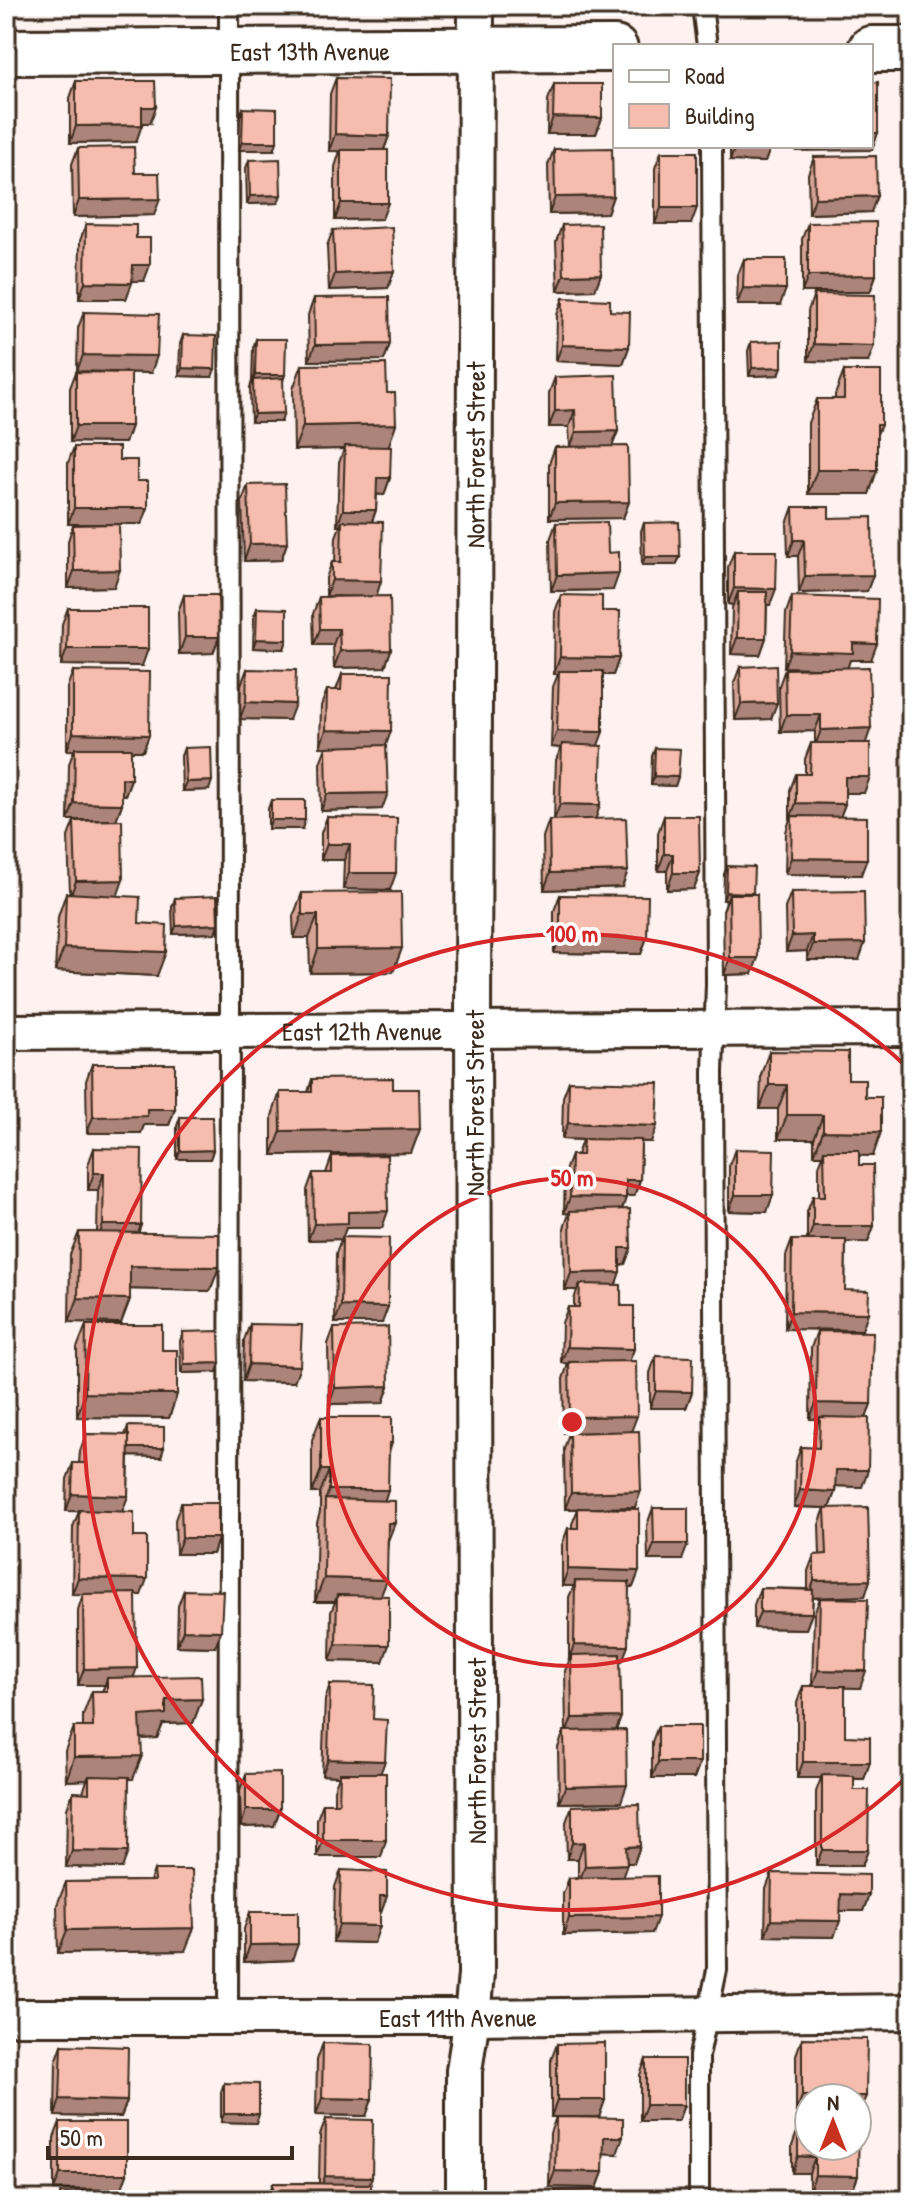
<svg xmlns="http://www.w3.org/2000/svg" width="917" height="2206" font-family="'Patrick Hand',sans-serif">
<rect width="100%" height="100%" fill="#fdf2ef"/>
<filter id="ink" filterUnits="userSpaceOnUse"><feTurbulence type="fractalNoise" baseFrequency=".0125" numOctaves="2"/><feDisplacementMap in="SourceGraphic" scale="16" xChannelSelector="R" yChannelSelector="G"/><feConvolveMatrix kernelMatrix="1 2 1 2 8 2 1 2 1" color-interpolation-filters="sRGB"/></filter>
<g filter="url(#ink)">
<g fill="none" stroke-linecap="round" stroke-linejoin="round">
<g stroke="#3b2a1e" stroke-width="24">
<g id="lane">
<path d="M702,6L707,46"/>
<path d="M228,2017L230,1030L229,6"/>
<path d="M699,2200V2056L717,1970L713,1072L716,984L712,146"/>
</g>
</g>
<g stroke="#3b2a1e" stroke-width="40">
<g id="street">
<path id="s1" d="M6,1032L911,1028"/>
<path id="s2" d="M6,2017H472L911,2012"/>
<path id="s3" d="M464,2200V2071L472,2017L476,1974L473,1029L476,6"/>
</g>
</g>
<g stroke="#3b2a1e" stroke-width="50">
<g id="secondary">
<path d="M871,49H911"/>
<path id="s4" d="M6,52L615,49"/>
</g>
</g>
<use href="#lane" stroke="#fff" stroke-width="18"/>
<use href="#street" stroke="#fff" stroke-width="34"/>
<use href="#secondary" stroke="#fff" stroke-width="44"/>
</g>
<g fill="#d4a396" stroke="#3b2a1e" stroke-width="2">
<path d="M336,78L389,136L384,150L382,219L335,220V167L340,151H329L330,94Z"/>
<path d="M76,81L150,123H142L136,142L70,143V98Z"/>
<path d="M554,84L602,118L596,134H547L548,100Z"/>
<path d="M243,108L274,150H239L240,117Z"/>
<path d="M730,146H771L765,162L730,161Z"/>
<path d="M78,148L135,173L154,215L73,217L72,164Z"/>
<path d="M554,149L613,196L607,213L549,214L548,165Z"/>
<path d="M661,152L691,224H655V168Z"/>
<path d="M814,157L871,212L809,214L808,174Z"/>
<path d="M249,160L278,203L247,204L246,168Z"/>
<path d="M808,223L876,275L870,292H802V239Z"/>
<path d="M86,224L144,281H132L126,299H79L80,241Z"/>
<path d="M562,225L601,274L595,290L558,291L556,242Z"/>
<path d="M333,230L394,271L388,288L329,290L327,246Z"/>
<path d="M744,259L780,305H737L738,275Z"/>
<path d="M814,294L868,362L808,361V311Z"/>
<path d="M314,298L390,344L384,360L309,361L308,315Z"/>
<path d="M563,298L610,311L629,347L623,364L556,361L557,315Z"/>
<path d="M84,312L151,373L77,371L78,328Z"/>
<path d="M183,335L212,377L179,376L180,344Z"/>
<path d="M256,339L283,381L281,422H251L250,388L252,381L253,348Z"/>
<path d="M751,342L779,375L749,376L748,351Z"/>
<path d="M302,365L388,447L390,478L384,495L377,494L376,510L372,522L381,581L376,596L391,650L385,667L334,668L333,645H314L313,614L319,597H343L326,596V578L332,562H335L336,537L340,526H337L339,463L344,449L294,450L293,389Z"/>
<path d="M844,371L881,425L877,434V470L869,494H808V423L817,399H835V395Z"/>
<path d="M76,372L131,426L125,443L70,442V388Z"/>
<path d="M555,377L618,431L612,446L629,502L623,518L549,519V464L555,447H570L569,427H549V393Z"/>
<path d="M74,447L119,460L137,481L142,524H119L114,587L68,588V541L73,525L89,524H68V463Z"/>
<path d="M248,485L287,543L281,560L244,561L242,501Z"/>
<path d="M793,507L829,518L873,575L867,591L799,593L798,556H788L787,524Z"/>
<path d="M556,523L608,553L613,590L551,591L550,540Z"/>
<path d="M644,523L680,557L676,565H642L641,531Z"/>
<path d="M734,551L770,605H767L766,638L760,655L731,654L732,608L733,605L728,604V567Z"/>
<path d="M184,595L219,637L213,653L179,654L178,612Z"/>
<path d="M561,595L602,611L619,658L613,675H603L598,745L600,805L595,819L622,887L544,890L543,837L549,820H554L556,760L561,748L551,747L553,687L558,674H554L555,612Z"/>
<path d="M792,596L871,660H850L847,668L865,743L864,793H845V804L840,817L861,875L785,874L786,832L790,819V790L796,774H805V759L811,743H815V731L780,732L779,686L785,669L817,668L784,667L786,613Z"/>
<path d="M68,608L142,666L61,665L62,624Z"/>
<path d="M257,608L287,640L284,649L253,648L254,616Z"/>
<path d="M740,667L771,719L735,720L734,683Z"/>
<path d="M247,669L289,720L240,719L241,685Z"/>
<path d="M73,671L149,735L143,751H131V779L125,795H122V804L116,820L117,896L139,923L157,976L55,971L58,917L66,893H70L68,837L74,821L99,820H68L69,764L74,750H67V688Z"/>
<path d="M342,674L386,745L382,809L321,811L320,763L326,747H320L321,706L327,690H336Z"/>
<path d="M184,748L209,790L182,791L181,756Z"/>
<path d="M655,748L678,777L675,786L651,785L652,756Z"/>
<path d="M271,800L302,829H268V809Z"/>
<path d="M664,816L700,873L694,889L667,890V871H658V833Z"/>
<path d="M327,817L390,890L343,889L344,860H321V833Z"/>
<path d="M727,866L752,894V974L724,975L723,911L727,900H723L724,874Z"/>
<path d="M791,892L859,960H807V951L786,952L785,908Z"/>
<path d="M302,893L402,948L393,972L310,973L309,938H294L293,917Z"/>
<path d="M560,895L647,937L641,954L554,953V911Z"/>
<path d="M175,898L218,924L215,933L173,934L172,907Z"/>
<path d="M769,1051L848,1079L865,1097L873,1156L859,1155V1165L874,1226L868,1242H846L845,1290L862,1330L785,1329L786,1256L792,1240H807V1212L813,1196H819V1166L823,1155H814V1139H778V1109H760L761,1075Z"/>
<path d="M92,1064L175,1109L169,1125H144L141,1133H87L86,1081Z"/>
<path d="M312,1079L393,1089L420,1129L411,1153L272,1155V1116L280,1092H308Z"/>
<path d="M569,1081L651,1142H641L640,1180L634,1196H626L622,1210L631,1248L625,1264L620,1265L616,1285L634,1349L629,1361L635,1507L602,1508L639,1571L633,1587H629L622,1662H620L621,1717L616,1730L621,1802L559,1803L558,1748L564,1731H566L565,1671L569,1661V1597L574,1586H562V1545L568,1528H572V1524L578,1509H565L564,1449L569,1433H564L563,1379L568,1364L561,1363L562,1323L568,1307H574V1300L577,1290H565L564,1228L569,1214L564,1213L565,1171L571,1155H577L582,1140L562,1139L563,1097Z"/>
<path d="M180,1117L213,1150L210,1159H177V1126Z"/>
<path d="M94,1148L141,1225L138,1232L219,1267L210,1291L130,1289V1299L121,1323L69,1322L70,1255L79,1232H97L98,1190H88V1165Z"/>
<path d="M735,1149L767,1212L729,1211V1166Z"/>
<path d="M332,1156L382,1228H346L342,1237L382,1323H335L336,1254L341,1239L308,1240L307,1190L313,1173H326Z"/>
<path d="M250,1324L294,1382L243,1381L244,1340Z"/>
<path d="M86,1325L162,1350L177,1394L169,1418L77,1417V1348Z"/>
<path d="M334,1328L389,1386L383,1403L329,1404L328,1344Z"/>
<path d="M817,1331L871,1404L866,1418L862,1487L836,1486L835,1492L829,1508L794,1507L795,1464L801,1447L814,1448V1433L819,1419H810L811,1348Z"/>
<path d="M183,1332L220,1363L217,1372L181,1373L180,1341Z"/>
<path d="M656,1356L692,1392L686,1408H650V1373Z"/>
<path d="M321,1417L392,1443L389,1453L385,1500L388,1543L381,1596L383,1662L330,1661L331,1612L335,1602H315L317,1523L320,1512V1493H312V1440Z"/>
<path d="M128,1426L161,1457L129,1456L128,1496L122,1511L134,1537L141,1595H136L134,1678L202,1699L193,1723L163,1724L157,1738L141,1739L133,1779H129L122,1868L66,1867L67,1809L73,1792L83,1793L87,1780L66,1781L65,1751L74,1727H83V1715L92,1691H102L105,1685H78V1610L83,1594H72L73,1527L79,1511H66L67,1479L73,1463H79L80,1451L86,1434L125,1435Z"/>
<path d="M181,1503L218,1538L213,1554H176L175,1520Z"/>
<path d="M653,1508L682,1560H648L647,1525Z"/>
<path d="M825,1508L870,1580L865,1596L813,1598L812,1613L806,1629L754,1628V1605L760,1588L808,1589V1571L814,1555H820L819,1525Z"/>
<path d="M184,1590L215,1647L177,1646L178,1606Z"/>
<path d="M820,1598L860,1688L845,1687V1736L870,1762L864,1779H854V1790L868,1850L862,1866H816V1792L821,1778H797V1703L803,1686H812L814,1614Z"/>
<path d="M330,1684L373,1719L381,1773L386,1840L381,1857H317V1819L323,1803H334V1789L339,1776L322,1775L325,1700Z"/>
<path d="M658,1726L700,1762L694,1778H652V1742Z"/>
<path d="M246,1774L274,1826L241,1827L240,1790Z"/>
<path d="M572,1806L640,1846L634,1863H627L622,1877L652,1933L563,1935V1894L569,1878L578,1877V1859H567L566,1822Z"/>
<path d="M154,1870L185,1951L58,1953L57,1905L66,1882L150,1881Z"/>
<path d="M341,1870L387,1896L380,1913L374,1943L333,1942L335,1887Z"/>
<path d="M772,1873L869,1895L863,1911H840L834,1937L765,1936L766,1889Z"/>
<path d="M250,1912L292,1960L244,1962V1929Z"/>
<path d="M802,2038L866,2096L860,2113H857V2098H809V2112H796V2055Z"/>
<path d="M323,2043L372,2099L366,2116L316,2115L317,2060Z"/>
<path d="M557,2044L605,2100L599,2117H564L617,2154L603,2153V2172L597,2188L549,2187L550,2133L556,2117H551V2060Z"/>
<path d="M62,2045L127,2101L121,2117L55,2116L56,2062Z"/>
<path d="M646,2059L684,2105L678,2121H640V2075Z"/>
<path d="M224,2083L259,2114L256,2123L221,2122V2092Z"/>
<path d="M326,2119L372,2177L369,2184L371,2200H267L273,2183H319L320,2135Z"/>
<path d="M60,2122L121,2191L54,2190V2138Z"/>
<path d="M798,2129L809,2146L858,2176L852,2192H809V2173H792V2146Z"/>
</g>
<g fill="#ac847a" stroke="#3b2a1e" stroke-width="2">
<path d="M142,107H156L150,123H136Z"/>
<path d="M553,117L602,118L596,134H547Z"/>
<path d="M142,125L136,142L70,143L76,126Z"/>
<path d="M871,133H878L872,150L796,151L798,146H871Z"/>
<path d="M335,134L389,136L383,152L329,151Z"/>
<path d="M242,142H277L274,150H239Z"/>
<path d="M735,146H771L765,162L730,161Z"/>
<path d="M281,195L278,203L247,204L250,196Z"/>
<path d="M613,196L607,213L549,214L555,197Z"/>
<path d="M877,196L871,212L809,214L815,198Z"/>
<path d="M160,199L154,215L73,217L79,200Z"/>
<path d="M341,203H388L382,219L335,220Z"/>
<path d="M661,208H697L691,224H655Z"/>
<path d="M133,265H150L144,281H127Z"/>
<path d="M394,271L388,288L329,290L335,274Z"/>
<path d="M601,274L595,290L558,291L564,275Z"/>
<path d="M876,275L870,292H802L808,276Z"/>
<path d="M85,282L132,283L126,299H79Z"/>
<path d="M743,288L786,289L780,305H737Z"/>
<path d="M390,344L384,360L309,361L315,345Z"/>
<path d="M814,344L874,346L868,362L808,361Z"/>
<path d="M562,345L629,347L623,364L556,361Z"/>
<path d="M83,355L157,356L151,373L77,371Z"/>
<path d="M782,367L779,375L749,376L752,368Z"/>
<path d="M182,368L215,369L212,377L179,376Z"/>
<path d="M255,375H285L282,384H252Z"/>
<path d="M575,410L569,427H549L555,411Z"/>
<path d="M284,413L281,422H251L254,414Z"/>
<path d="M396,424L388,448L294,450L303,426Z"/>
<path d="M76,426H131L125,443L70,442Z"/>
<path d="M618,431L612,447L570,448L576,432Z"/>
<path d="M817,470H877L869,494H808Z"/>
<path d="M377,478H390L384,495L371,494Z"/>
<path d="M629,502L623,518L549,519L555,503Z"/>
<path d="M74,508H148L142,524H68Z"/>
<path d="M343,510H376L370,526L342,521L340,526H337Z"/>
<path d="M794,540H804L798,556H788Z"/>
<path d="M287,543L281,560L244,561L250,544Z"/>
<path d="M645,557H680L676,565H642Z"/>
<path d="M120,570L114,587L68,588L74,571Z"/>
<path d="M619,573L613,590L551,591L557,575Z"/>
<path d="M873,575L867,591L799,593L805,576Z"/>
<path d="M332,580L381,581L376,597L326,596Z"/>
<path d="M734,588L776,589L770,605H737L738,592L733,605L728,604Z"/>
<path d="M320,629H339L333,645H314Z"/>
<path d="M185,637H219L213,653L179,654Z"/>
<path d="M737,638H766L760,655L731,654Z"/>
<path d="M256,639L287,640L284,649L253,648Z"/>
<path d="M853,643L877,644L871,660H850L847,669L784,667L790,651Z"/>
<path d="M67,649H148L142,666L61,665Z"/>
<path d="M391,650L385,667L334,668L340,651Z"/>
<path d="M560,657L619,658L613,675L559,674V671L558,674H554Z"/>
<path d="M246,702L295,704L289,720L240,719Z"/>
<path d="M777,703L771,719L735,720L741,704Z"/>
<path d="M786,715H821L815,731L780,732Z"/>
<path d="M871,728L865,745L815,746L821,730Z"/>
<path d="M326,730L391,731L385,748L320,747Z"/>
<path d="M557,731L603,732L597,748L562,744L561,748L551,747Z"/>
<path d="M73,733L149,735L143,751L67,750Z"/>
<path d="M654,776L678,777L675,786L651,785Z"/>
<path d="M845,777H870L864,793H839Z"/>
<path d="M122,778L131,779L125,795L116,794Z"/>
<path d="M212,781L209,790L182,791L186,782Z"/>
<path d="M388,793L382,809L321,811L327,794Z"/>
<path d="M74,803L122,804L116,820H68Z"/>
<path d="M796,803L845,804L839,820L792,816L790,819Z"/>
<path d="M560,804L600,805L595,821L554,820Z"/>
<path d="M271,820H305L302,829H268Z"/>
<path d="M327,844H350L344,860H321Z"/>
<path d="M664,854H673L667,871H658Z"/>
<path d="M791,858L867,859L861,875L785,874Z"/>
<path d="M628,871L622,887L544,890L550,873Z"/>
<path d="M349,873H396L390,890L343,889Z"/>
<path d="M673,873H700L694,889L667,890Z"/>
<path d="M123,880L117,897H70L76,881Z"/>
<path d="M726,892L753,893L750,901L729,894L727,900H723Z"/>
<path d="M302,915H318L309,938H294Z"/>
<path d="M218,924L215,933L173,934L176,926Z"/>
<path d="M813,935L807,951L786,952L792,936Z"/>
<path d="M560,937H647L641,954L554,953Z"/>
<path d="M865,943L859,960H807L813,944Z"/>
<path d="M64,948L166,952L157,976L55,971Z"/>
<path d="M402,948L393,972L310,973L318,949Z"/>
<path d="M730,958H758L752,974L724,975Z"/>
<path d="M769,1085H787L778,1109H760Z"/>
<path d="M147,1109H175L169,1125H144L141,1133H87L93,1117Z"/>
<path d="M787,1115H823L814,1139H778Z"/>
<path d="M568,1123L657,1126L651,1142L562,1139Z"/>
<path d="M420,1129L411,1153L272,1155L281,1131Z"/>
<path d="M823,1131L881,1132L873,1156L825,1155L824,1150L823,1155H814Z"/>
<path d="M213,1150L210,1159H177L180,1151Z"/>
<path d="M94,1173H104L98,1190H88Z"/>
<path d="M626,1180H640L634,1196H620Z"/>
<path d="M735,1195H773L767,1212L729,1211Z"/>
<path d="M570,1197L626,1198L620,1215L564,1213Z"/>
<path d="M388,1211L382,1228H346L342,1239L308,1240L314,1224L348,1212Z"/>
<path d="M103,1225H141L135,1242L97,1241Z"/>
<path d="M813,1226H874L868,1242L807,1243Z"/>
<path d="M620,1248H631L625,1264L614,1265Z"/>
<path d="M130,1266L219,1267L210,1291L121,1289Z"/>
<path d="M620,1272L614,1289L580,1284L577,1290H565L571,1273Z"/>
<path d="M78,1298L130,1299L121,1323L69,1322Z"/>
<path d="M341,1306L388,1307L382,1323H335Z"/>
<path d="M791,1312L868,1313L862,1330L785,1329Z"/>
<path d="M567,1347L634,1349L628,1365L561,1363Z"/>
<path d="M220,1363L217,1372L181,1373L184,1364Z"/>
<path d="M249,1364L300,1366L294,1382L243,1381Z"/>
<path d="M389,1386L383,1403L329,1404L335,1388Z"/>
<path d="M656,1391L692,1392L686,1408H650Z"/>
<path d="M85,1393L177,1394L169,1418L77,1417Z"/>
<path d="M816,1403L871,1404L865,1420L810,1419Z"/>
<path d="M637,1416L631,1432L564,1433L570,1417Z"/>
<path d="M128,1448H164L161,1457L125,1456Z"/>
<path d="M321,1470H329L320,1493H312Z"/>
<path d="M836,1470H868L862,1487L830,1486Z"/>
<path d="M329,1490H388L380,1514L325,1501Z"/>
<path d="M800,1490L835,1492L829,1508L794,1507Z"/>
<path d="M641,1491L635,1507L565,1509L571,1493Z"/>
<path d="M72,1494L128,1496L122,1512L66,1511Z"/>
<path d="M388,1523H395L386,1546Z"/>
<path d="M182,1538H218L213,1554H176Z"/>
<path d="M654,1544H688L682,1560H648Z"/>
<path d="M568,1569L639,1571L633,1587L575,1586V1581L574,1586H562Z"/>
<path d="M78,1578L147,1579L141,1595L72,1594Z"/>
<path d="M324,1578L387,1580L378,1603L337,1595L335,1602H315Z"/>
<path d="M870,1580L865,1596L808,1598L814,1581Z"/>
<path d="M760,1612L812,1613L806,1629L754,1628Z"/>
<path d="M183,1630L221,1631L215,1647L177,1646Z"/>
<path d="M336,1644L389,1645L383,1662L330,1661Z"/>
<path d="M574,1645L628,1646L622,1662L571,1661V1655L568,1661Z"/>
<path d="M137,1668L131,1684L107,1678L105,1685H78L84,1669Z"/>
<path d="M818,1670L866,1671L860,1688L812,1687Z"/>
<path d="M202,1699L193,1723L163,1724L157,1738L132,1739L140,1716L166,1700Z"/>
<path d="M621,1717L615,1733L566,1734L572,1718Z"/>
<path d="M142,1756L133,1779L89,1780V1776L87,1780L66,1781L74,1757Z"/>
<path d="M328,1759L385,1761L379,1777L340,1773L339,1776L322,1775Z"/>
<path d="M658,1762H700L694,1778H652Z"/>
<path d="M803,1762H870L864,1779L822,1778V1775L821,1778H797Z"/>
<path d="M627,1785L621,1802L559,1803L565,1787Z"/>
<path d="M246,1810H280L274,1826L241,1827Z"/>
<path d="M323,1840H386L381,1857H317Z"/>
<path d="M584,1842L578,1859H567L572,1843Z"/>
<path d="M640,1846L634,1863H620L626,1847Z"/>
<path d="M822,1850H868L862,1866H816Z"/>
<path d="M72,1851L128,1852L122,1868L66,1867Z"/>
<path d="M627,1864L621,1881L579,1882L585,1866Z"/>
<path d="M841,1894L869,1895L863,1911H835Z"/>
<path d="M380,1896H387L381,1913H374Z"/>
<path d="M658,1917L652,1933L563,1935L569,1918Z"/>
<path d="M771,1920L840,1921L834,1937L765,1936Z"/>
<path d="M339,1925L380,1926L374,1943L333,1942Z"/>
<path d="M194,1928L185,1951L58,1953L67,1930Z"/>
<path d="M298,1944L292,1960L244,1962L250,1945Z"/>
<path d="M802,2096H866L860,2113H857V2098H809V2112H796Z"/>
<path d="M322,2098L372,2099L366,2116L316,2115Z"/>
<path d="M60,2099L127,2101L121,2117L55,2116Z"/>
<path d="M557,2100H605L599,2117H551Z"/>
<path d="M646,2105H684L678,2121H640Z"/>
<path d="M224,2114H259L256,2123L221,2122Z"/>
<path d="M604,2137H623L617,2154L598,2153Z"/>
<path d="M798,2156L815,2157L809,2173H792Z"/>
<path d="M555,2171L603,2172L597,2188L549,2187Z"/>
<path d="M60,2174H127L121,2191L54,2190Z"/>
<path d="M815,2175L858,2176L852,2192H809Z"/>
<path d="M325,2176L372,2177L366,2193L319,2192Z"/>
</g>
<g fill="#f6bdae" stroke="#3b2a1e" stroke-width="2">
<path d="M336,78L390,79L389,136L335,134Z"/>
<path d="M76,81H155L156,107H142V125L76,126Z"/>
<path d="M878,82V133H871V83Z"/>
<path d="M554,84H602V118L553,117Z"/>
<path d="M243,108L277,109V142H242Z"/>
<path d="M134,147L135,173H159L160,199L79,200L78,148Z"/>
<path d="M612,148L613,196L555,197L554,149Z"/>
<rect x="341" y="150" width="47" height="53"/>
<rect x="661" y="152" width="36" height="56"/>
<path d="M876,156L877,196L815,198L814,157Z"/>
<path d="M280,159L281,195L250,196L249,160Z"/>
<path d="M876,222V275L808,276V223Z"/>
<path d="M86,224L136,225V238H150V265H133L132,283L85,282Z"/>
<path d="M600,224L601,274L564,275L562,225Z"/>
<path d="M392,227L394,271L335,274L333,230Z"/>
<path d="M744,259H786V289L743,288Z"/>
<path d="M814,294L875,295L874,346L814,344Z"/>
<path d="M389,297L390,344L315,345L314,298Z"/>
<path d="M563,298L610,300V311L630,312L629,347L562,345Z"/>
<path d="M84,312L159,314L157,356L83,355Z"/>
<path d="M183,335L216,336L215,369L182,368Z"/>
<path d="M256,339H286L285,375H255Z"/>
<path d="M782,341V367L752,368L751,342Z"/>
<path d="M386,364L387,393H395L396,424L303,426L302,365Z"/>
<path d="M844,371H881V425H877V470H817V399H844Z"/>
<path d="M76,372L131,373V426H76Z"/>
<path d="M616,375L618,431L576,432L575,410L555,411V377Z"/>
<path d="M283,378L284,413L254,414L253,380Z"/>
<path d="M345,446L391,447L390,478H377L376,510H343Z"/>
<path d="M628,446L629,502L555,503V447Z"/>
<path d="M74,447H119V460H137V481H148V508H74Z"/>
<path d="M285,484L287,543L250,544L248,485Z"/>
<path d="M793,507H829V518L872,517L873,575L805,576L804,540H794Z"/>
<path d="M342,521L383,522L381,581L332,580V562H341Z"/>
<path d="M607,522L608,553L619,552V573L557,575L556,523Z"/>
<path d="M679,522L680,557H645L644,523Z"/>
<path d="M119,524L120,570L74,571L73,525Z"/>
<path d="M734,551H777L776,589L734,588Z"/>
<path d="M738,592H767L766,638H737Z"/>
<path d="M184,595H218L219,637H185Z"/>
<path d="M561,595L602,596V611H620L619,658L560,657Z"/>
<path d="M390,596L391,650L340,651L339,629H320L319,597Z"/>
<path d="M792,596L878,599L877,644L853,643V653L790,651Z"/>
<path d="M68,608H148V649H67Z"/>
<path d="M257,608L287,609V640L256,639Z"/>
<path d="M776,665L777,703L741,704L740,667Z"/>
<path d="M869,667L871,728L821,730V715H786L785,669Z"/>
<path d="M247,669L296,670L295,704L246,702Z"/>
<path d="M73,671L150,672L149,735L73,733Z"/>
<path d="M559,671H603V732L557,731Z"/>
<path d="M342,674H392L391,731L326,730L327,690H341Z"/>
<path d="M811,743H870V777H845V804L796,803V774H810Z"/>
<path d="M562,744L602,746L600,805L560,804Z"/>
<path d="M386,745L388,793L327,794L326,747Z"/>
<path d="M211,747L212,781L186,782L184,748Z"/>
<path d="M75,748H131V779L122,778V804L74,803Z"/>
<path d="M655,748L680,749L678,777L654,776Z"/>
<rect x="271" y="800" width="34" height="20"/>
<path d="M664,816H699L700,873H673V854H664Z"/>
<path d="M792,816L867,817V859L791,858Z"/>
<path d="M327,817L397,818L396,873H349L350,844H327Z"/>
<path d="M626,818L628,871L550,873L549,820Z"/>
<path d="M122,820L123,880L76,881L74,821Z"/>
<path d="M727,866L754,867L753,893L726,892Z"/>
<path d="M864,891L865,943L813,944V935L792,936L791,892Z"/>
<path d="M401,892L402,948L318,949V915H302V893Z"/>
<path d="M66,893L140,897L139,923L167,925L166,952L64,948Z"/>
<path d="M729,894H757L758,958H730Z"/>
<path d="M560,895L648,896L647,937H560Z"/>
<path d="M217,896L218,924L176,926L175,898Z"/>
<path d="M769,1051L848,1052V1079H865V1097H881V1132L823,1131V1115H787V1085H769Z"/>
<path d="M92,1064H175V1109H147V1116L93,1117Z"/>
<path d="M393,1078V1089H419L420,1129L281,1131L280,1092H312V1079Z"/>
<path d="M569,1081L659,1083L657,1126L568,1123Z"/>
<path d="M180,1117H212L213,1150L180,1151Z"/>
<path d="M583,1139L641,1140L640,1180H626V1198L570,1197L571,1155H582Z"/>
<path d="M94,1148L142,1149L141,1225H103L104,1173H94Z"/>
<path d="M735,1149L774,1150L773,1195H735Z"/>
<path d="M824,1150H859V1165H873L874,1226H813V1196H825Z"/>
<path d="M387,1155L388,1211L348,1212V1223L314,1224L313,1173H332V1156Z"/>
<path d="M630,1209L631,1248H620V1272L571,1273L570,1211Z"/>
<path d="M79,1232L219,1234V1267L130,1266V1299L78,1298Z"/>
<path d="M342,1237L389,1238L388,1307L341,1306Z"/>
<path d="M792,1240H846L845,1290L869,1291L868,1313L791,1312Z"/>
<path d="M580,1284L621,1285V1306H634V1349L567,1347L568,1307H579Z"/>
<path d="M250,1324L302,1325L300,1366L249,1364Z"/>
<path d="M86,1325H162V1350H177V1394L85,1393Z"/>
<path d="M388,1327L389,1386L335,1388L334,1328Z"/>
<path d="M219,1331L220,1363L184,1364L183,1332Z"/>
<path d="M817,1331L873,1332L871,1404L816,1403Z"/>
<path d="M656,1356L693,1357L692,1392L656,1391Z"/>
<path d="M636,1361L637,1416L570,1417L569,1362Z"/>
<path d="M321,1417H392V1443H389L388,1490H329V1470H321Z"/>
<path d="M820,1417L869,1418L868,1470H836L835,1492L800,1490L801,1447L819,1448Z"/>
<path d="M128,1426L164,1427V1448H129V1435H128Z"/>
<path d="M639,1431L641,1491L571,1493L570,1433Z"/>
<path d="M86,1434L129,1435L128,1496L72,1494L73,1463H85Z"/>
<path d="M325,1499L395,1501V1523H388L387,1580L324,1578Z"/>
<path d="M181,1503H218V1538H182Z"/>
<path d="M868,1507L870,1580L814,1581V1555L827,1554L825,1508Z"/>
<path d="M578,1508L639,1509V1571L568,1569V1528H578Z"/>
<path d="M653,1508H688V1544H654Z"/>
<path d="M79,1510L134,1512V1537H147V1579L78,1578Z"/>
<path d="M575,1581L629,1582L628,1646L574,1645Z"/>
<path d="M760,1588L813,1590L812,1613L760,1612Z"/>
<path d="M184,1590L223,1591L221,1631L183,1630Z"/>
<path d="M136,1593L137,1668L84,1669L83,1594Z"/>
<path d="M337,1595L389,1596V1645L336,1644Z"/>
<path d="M820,1598L868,1599L866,1671L818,1670Z"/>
<path d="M620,1654L621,1717L572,1718L571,1655Z"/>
<path d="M201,1676L202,1699L166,1700V1714L140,1716L142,1756L74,1757V1727H93L92,1691H107V1678Z"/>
<path d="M330,1684L374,1685L373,1719L387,1720L385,1761L328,1759Z"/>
<path d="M803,1686H845V1736L870,1737V1762H803Z"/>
<rect x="658" y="1726" width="42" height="36"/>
<path d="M626,1730L627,1785L565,1787L564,1731Z"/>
<path d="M280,1773V1810H246V1774Z"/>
<path d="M340,1773H386V1840H323V1803H339Z"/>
<path d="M822,1775L854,1776V1790H869L868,1850H822Z"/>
<path d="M89,1776L129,1777L128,1852L72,1851L73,1792L89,1793Z"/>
<path d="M639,1804L640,1846L626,1847L627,1864L585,1866L584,1842L572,1843V1806Z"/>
<path d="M154,1870H192L194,1928L67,1930L66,1882L155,1881Z"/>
<path d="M341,1870L387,1872V1896H380V1926L339,1925Z"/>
<path d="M772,1873L869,1875V1895L841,1894L840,1921L771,1920Z"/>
<path d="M658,1876V1917L569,1918V1878Z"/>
<path d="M250,1912H298V1944L250,1945Z"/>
<path d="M802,2038L867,2039L866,2096H802Z"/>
<path d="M323,2043L373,2044L372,2099L322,2098Z"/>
<path d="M605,2043V2100H557V2044Z"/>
<path d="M62,2045L128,2047L127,2101L60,2099Z"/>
<rect x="646" y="2059" width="38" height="46"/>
<path d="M224,2083L259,2084V2114H224Z"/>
<path d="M556,2117L623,2118V2137H604L603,2172L555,2171Z"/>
<path d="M857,2118H859L858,2176L815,2175V2157L798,2156V2129L809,2130V2146H857Z"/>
<path d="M326,2119L373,2120L372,2177L325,2176Z"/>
<rect x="60" y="2122" width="67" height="52"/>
<path d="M273,2183L371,2184V2200H273Z"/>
<path d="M605,2190V2200H556L555,2191Z"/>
<path d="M60,2193L110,2194V2200H60Z"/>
<path d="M794,2194L866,2195V2200H794Z"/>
</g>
</g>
<g fill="none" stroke="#d62828" stroke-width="4">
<circle cx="572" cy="1422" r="244"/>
<path d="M911 1773A488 488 0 1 1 911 1071"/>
</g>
<g text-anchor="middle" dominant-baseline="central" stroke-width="7" stroke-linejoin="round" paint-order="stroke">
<g font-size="26" fill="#3b2a1e" stroke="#fff">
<text stroke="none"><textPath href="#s4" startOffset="304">East 13th Avenue</textPath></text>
<text stroke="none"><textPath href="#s3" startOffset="1746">North Forest Street</textPath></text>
<text stroke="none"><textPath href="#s1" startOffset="356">East 12th Avenue</textPath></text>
<text transform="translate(474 1103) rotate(-90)">North Forest Street</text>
<text transform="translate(476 1751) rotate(-90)">North Forest Street</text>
<text stroke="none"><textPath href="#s2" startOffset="452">East 11th Avenue</textPath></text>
</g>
</g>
<circle cx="572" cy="1422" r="12" fill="#d62828" stroke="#fff" stroke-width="4"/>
<g font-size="24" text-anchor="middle" font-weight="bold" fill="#d62828" stroke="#fff" stroke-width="7" stroke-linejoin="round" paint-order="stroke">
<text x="572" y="942">100 m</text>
<text x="572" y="1186">50 m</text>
</g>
<rect width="917" height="2206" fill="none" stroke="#fff" stroke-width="32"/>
<rect x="16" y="16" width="885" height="2174" fill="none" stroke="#3b2a1e" stroke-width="3" filter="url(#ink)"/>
<rect x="613" y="44" width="260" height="104" fill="#ffffff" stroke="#b1aaa5" stroke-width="2"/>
<rect x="629" y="70" width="40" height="12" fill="#ffffff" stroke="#b1aaa5" stroke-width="2"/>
<text x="685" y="84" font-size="24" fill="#3b2a1e">Road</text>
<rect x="629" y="104" width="40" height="24" fill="#f6bdae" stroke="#b1aaa5" stroke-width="2"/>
<text x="685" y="124" font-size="24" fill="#3b2a1e">Building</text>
<g transform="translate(833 2122)"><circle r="38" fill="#ffffff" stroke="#b1aaa5" stroke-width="2"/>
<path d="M0-6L14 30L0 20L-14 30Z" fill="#c8321e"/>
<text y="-12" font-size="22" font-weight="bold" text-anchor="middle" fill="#3b2a1e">N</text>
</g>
<path d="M48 2146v12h244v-12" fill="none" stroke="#3b2a1e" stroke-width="4"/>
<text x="60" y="2146" font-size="24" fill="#3b2a1e" stroke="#ffffff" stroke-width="6" paint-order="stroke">50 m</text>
</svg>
